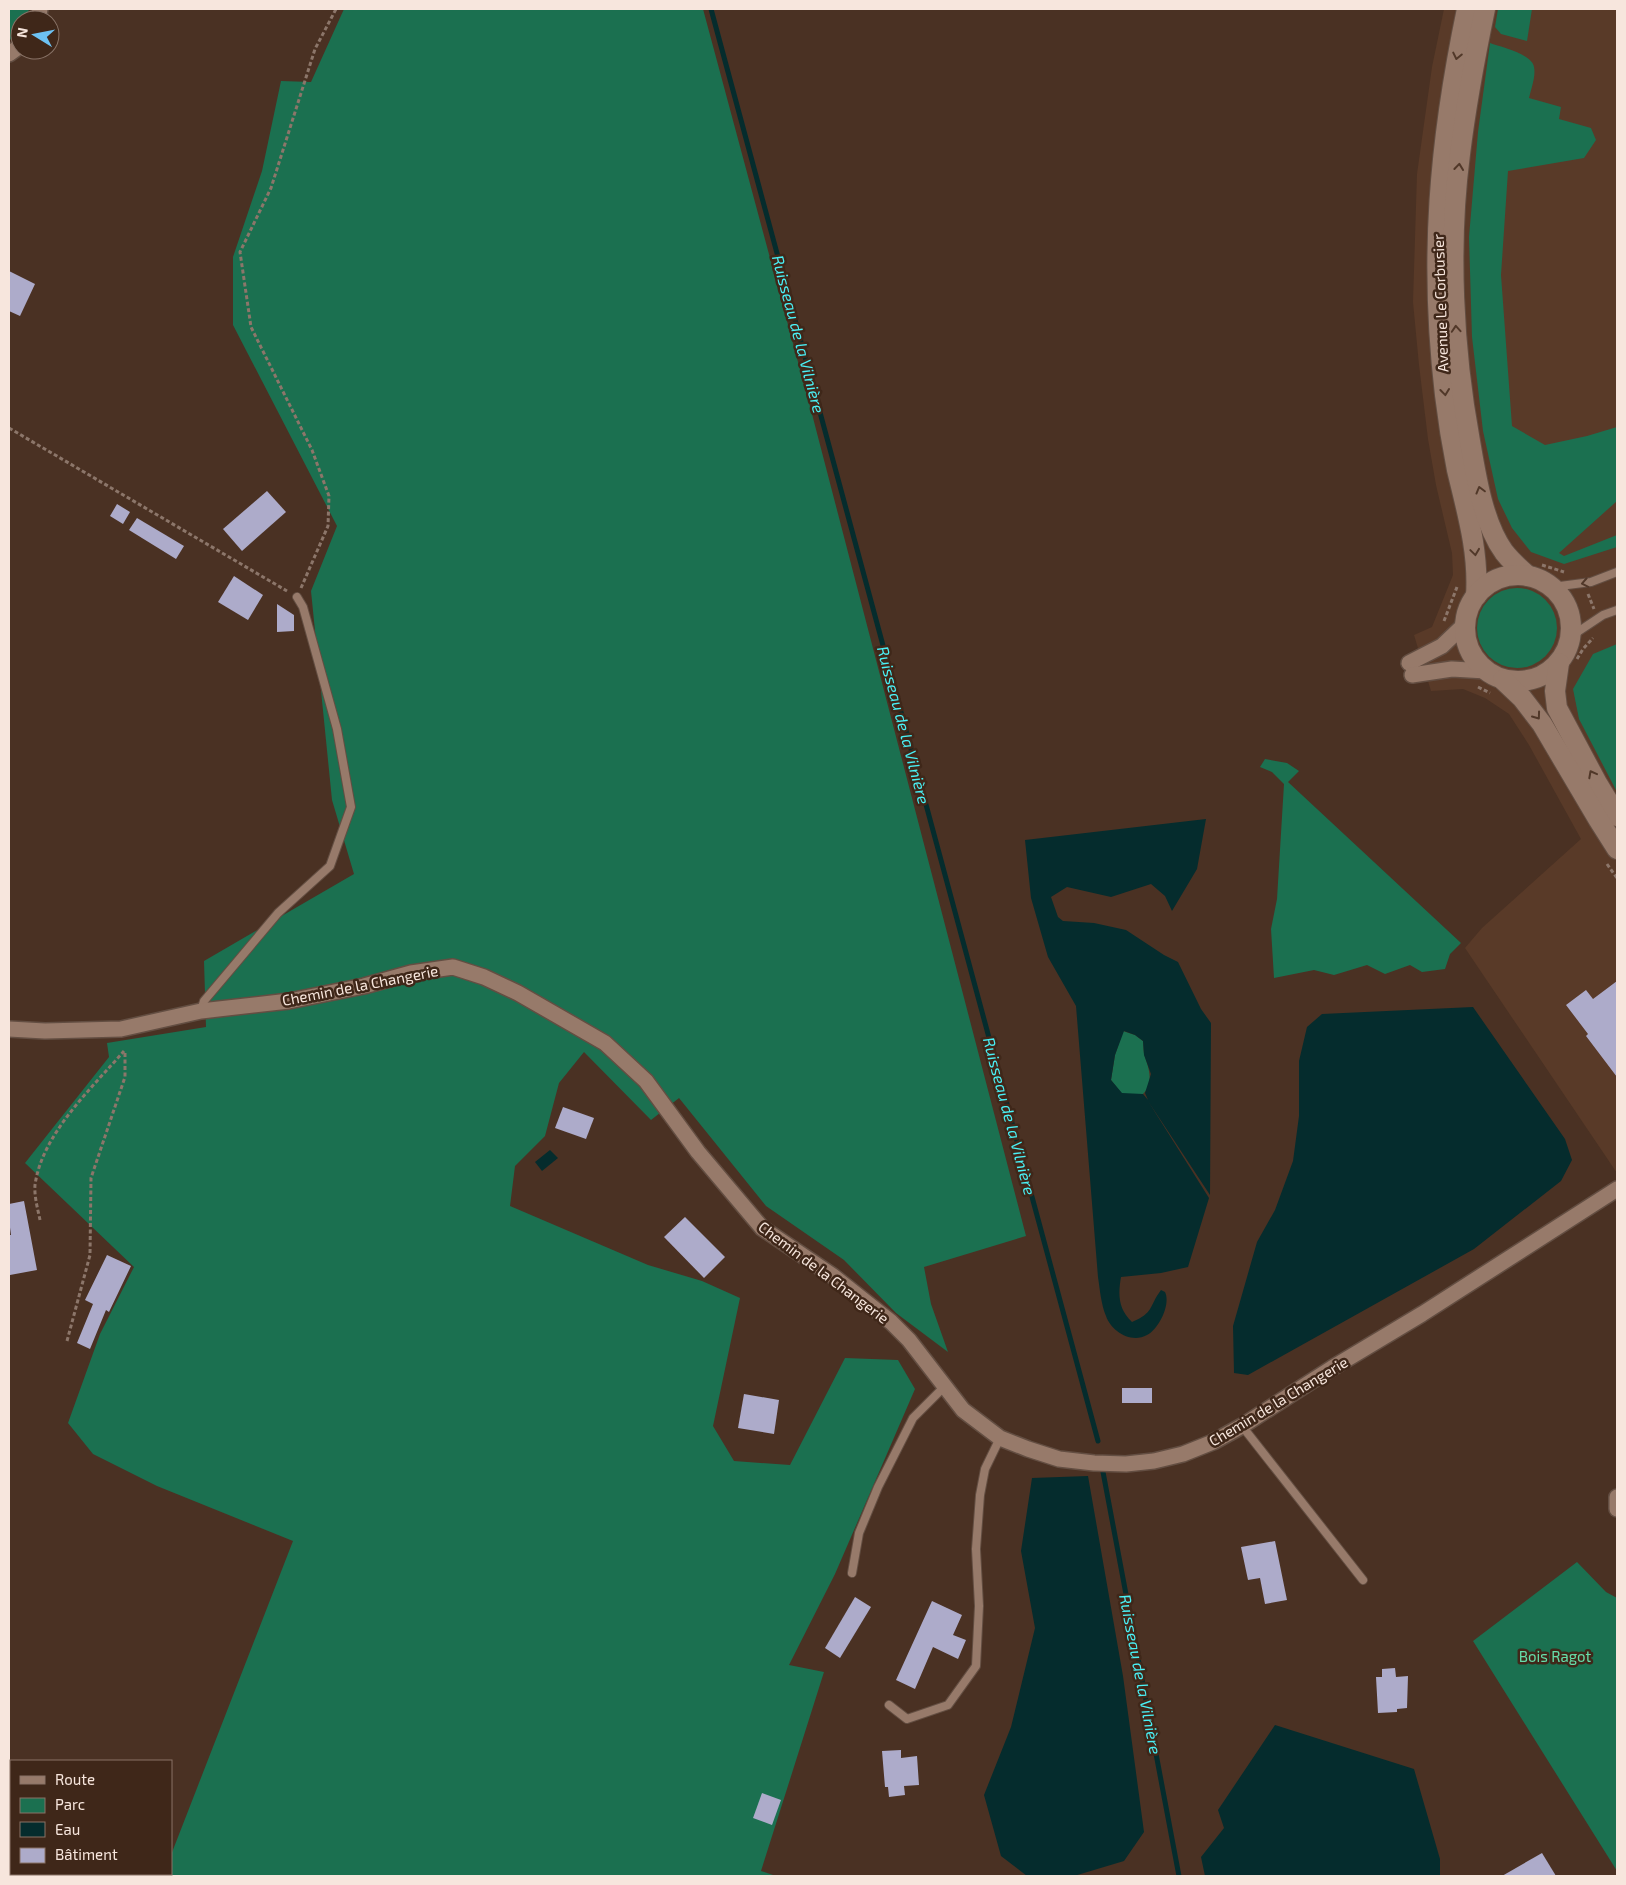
<svg xmlns="http://www.w3.org/2000/svg" width="1626" height="1885" font-family="'Exo 2',sans-serif">
<rect width="100%" height="100%" fill="#4a3123"/>
<path fill="#593a28" d="M1444,9H1617V1173L1465,948L1482,928L1581,839L1529,745L1509,714L1485,698L1463,689L1431,691L1414,635L1432,627L1453,575L1452,553L1436,485L1428,439L1419,365L1413,302L1417,174L1432,67Z"/>
<g fill="#1b7050">
<path d="M9,9H29L26,20H20V29L9,41Z"/>
<path d="M344,9H703L812,414L1026,1236L924,1267L931,1304L948,1352L896,1313L844,1260L766,1206L679,1098L651,1120L584,1052L559,1083L545,1136L515,1166L510,1206L648,1265L702,1281L740,1298L713,1426L734,1461L790,1465L845,1358L898,1360L915,1389L835,1574L789,1665L824,1672L761,1871L776,1876H163L164,1874H171V1855L293,1541L157,1486L93,1454L68,1423L100,1334L134,1267L25,1163L109,1057L107,1043L206,1027L204,961L354,874L332,800L311,591L337,526L233,325V257L262,171L281,81L311,82Z"/>
<path d="M1498,9H1532L1527,41L1501,34L1495,27Z"/>
<path d="M1490,43C1501,47 1532,54 1534,67C1536,76 1531,89 1529,98L1561,107L1559,119L1591,128L1596,140L1584,158L1508,171L1501,275L1512,426L1545,445L1587,436L1617,427V501L1559,553L1564,556L1617,535V547L1564,564L1531,552L1512,528L1498,499L1483,431L1472,337L1469,237L1478,132Z"/>
<circle cx="1517" cy="628" r="40"/>
<path d="M1617,644V792L1579,719L1573,689L1593,654Z"/>
<path d="M1265,759L1287,763L1299,771L1288,782L1461,943L1450,954L1445,969L1422,972L1410,965L1385,974L1367,965L1334,975L1314,970L1274,978L1271,929L1277,899L1284,784L1272,772L1260,767Z"/>
<path d="M1123,1031L1135,1035L1143,1041C1144,1046 1143,1052 1145,1057C1149,1069 1154,1083 1143,1094H1122L1111,1080L1115,1055Z"/>
<path d="M1577,1562L1606,1592L1617,1598V1871L1473,1641Z"/>
</g>
<g fill="#052c2d" fill-rule="evenodd">
<path d="M1206,819L1197,869L1172,911L1165,896L1151,884L1111,897L1067,887L1051,897L1058,917L1063,921L1094,923L1126,930L1164,955L1178,962L1201,1009L1211,1023L1210,1195L1148,1101L1209,1198L1188,1267L1161,1273L1121,1277C1118,1294 1118,1309 1132,1322C1154,1313 1149,1306 1161,1290L1165,1292C1171,1304 1159,1329 1147,1335C1131,1344 1111,1331 1106,1316C1101,1304 1100,1290 1098,1277L1076,1006L1048,957L1031,898L1025,840ZM1124,1031L1135,1035L1143,1041L1144,1055L1151,1074L1145,1093L1148,1100L1143,1094L1122,1093L1111,1080L1115,1055Z"/>
<path d="M1473,1007L1565,1139L1572,1160L1561,1181L1474,1249L1248,1375L1234,1373L1233,1326L1257,1242L1275,1210L1293,1161L1299,1116V1061L1307,1027L1322,1014Z"/>
<path d="M550,1150L558,1158L542,1171L535,1162Z"/>
<path d="M1088,1476L1123,1676L1144,1832L1124,1861L1074,1876H1027L1001,1856L984,1795L1011,1727L1035,1628L1021,1551L1032,1478Z"/>
<path d="M1275,1725L1414,1769L1440,1859V1876H1205L1201,1857L1224,1828L1218,1810Z"/>
</g>
<g fill="none" stroke-linecap="round" stroke-linejoin="round">
<g stroke="#052c2d" stroke-width="5">
<path d="M711,9L1098,1441"/>
<path d="M1103,1472L1179,1876"/>
</g>
</g>
<g fill="#adabca">
<path d="M9,271L35,284L20,316L9,311Z"/>
<path d="M267,491L286,512L242,551L223,529Z"/>
<path d="M117,504L130,512L123,524L110,516Z"/>
<path d="M137,518L184,546L176,559L129,530Z"/>
<path d="M234,576L263,595L248,620L218,602Z"/>
<path d="M277,604L294,615V631L277,632Z"/>
<path d="M1617,981V1077L1586,1036L1588,1034L1566,1005L1586,990L1593,999Z"/>
<path d="M563,1107L594,1118L586,1139L555,1128Z"/>
<path d="M24,1201L37,1270L10,1275L9,1266V1235H11L9,1220V1204Z"/>
<path d="M685,1217L725,1257L704,1278L664,1237Z"/>
<path d="M107,1255L131,1266L109,1312L106,1310L90,1349L77,1343L93,1304L85,1300Z"/>
<rect x="1122" y="1388" width="30" height="15"/>
<path d="M744,1394L779,1400L774,1434L738,1428Z"/>
<path d="M1275,1541L1287,1600L1265,1604L1260,1578L1248,1580L1241,1547Z"/>
<path d="M855,1597L871,1607L840,1658L825,1648Z"/>
<path d="M932,1601L962,1615L953,1635L966,1640L958,1659L933,1647L915,1689L896,1680Z"/>
<path d="M1395,1668L1396,1677L1408,1676L1407,1708L1397,1709V1712L1378,1713L1376,1677H1382V1669Z"/>
<path d="M901,1750V1758L917,1756L919,1785L904,1786L905,1795L889,1797L888,1787H885L882,1751Z"/>
<path d="M762,1793L781,1800L772,1825L753,1818Z"/>
<path d="M1542,1853L1556,1876H1502Z"/>
</g>
<g fill="none" stroke-linecap="round" stroke-linejoin="round">
<g stroke="#634e42" stroke-width="10">
<g id="service">
<path d="M1552,587L1591,582L1617,572"/>
<path d="M1570,637L1603,615L1617,610"/>
<path d="M201,1011L204,1001L278,913L330,866L351,807L337,729L303,607L297,597"/>
<path d="M1242,1426L1363,1580"/>
<path d="M852,1573L859,1533L878,1487L913,1418L944,1387"/>
<path d="M889,1705L907,1719L948,1705L976,1666L979,1606L976,1549L980,1495L985,1469L1000,1438"/>
</g>
</g>
<g stroke="#634e42" stroke-width="18">
<g id="minor">
<path d="M38,20L40,9"/>
<path d="M9,54L20,46"/>
<path d="M1409,663L1442,646L1465,624"/>
<path d="M1412,675L1452,669L1486,671"/>
<path d="M9,1029L45,1031L121,1029L201,1011L289,1001L364,986L411,973L453,967L484,977L518,993L605,1043L646,1081L698,1152L762,1228L833,1276L891,1322L909,1340L963,1410L1000,1438L1028,1449L1059,1459L1094,1463L1126,1464L1154,1461L1183,1454L1213,1442L1242,1426L1332,1368L1422,1314L1617,1189"/>
<path d="M1617,1497V1509"/>
</g>
</g>
<g stroke="#634e42" stroke-width="22">
<g id="tertiary">
<path d="M1467,9C1439,142 1429,260 1445,395C1448,420 1452,445 1457,470C1467,512 1479,552 1476,596"/>
<path d="M1485,9C1475,57 1466,105 1460,154C1448,246 1453,350 1470,441C1476,476 1483,523 1504,552C1511,561 1520,569 1528,576"/>
<circle cx="1518" cy="628" r="53"/>
<path d="M1559,663L1555,691L1557,708L1597,783L1617,816"/>
<path d="M1503,680L1522,698L1542,724L1598,819L1617,849"/>
</g>
</g>
<g stroke="#8c766a" stroke-width="3" stroke-dasharray="4 2.5" stroke-linecap="butt">
<path d="M9,428L287,591"/>
<path d="M1542,565L1564,572"/>
<path d="M301,588L328,526L329,496L312,450L251,327L240,252L271,188L315,49L336,9"/>
<path d="M1588,594L1594,609"/>
<path d="M1444,621L1457,587"/>
<path d="M1577,659L1583,649L1593,638"/>
<path d="M1478,687L1490,693"/>
<path d="M1607,864L1617,878"/>
<path d="M40,1220C38,1210 34,1196 35,1185C42,1134 91,1089 124,1051"/>
<path d="M67,1341L90,1255L91,1178L125,1077V1051"/>
</g>
<use href="#service" stroke="#977a6a" stroke-width="8"/>
<use href="#minor" stroke="#977a6a" stroke-width="15"/>
<use href="#tertiary" stroke="#977a6a" stroke-width="20"/>
</g>
<defs><path id="oneway-chevron" d="M-2-3.5L2.5 0L-2 3.5" fill="none" stroke-width="1.6" stroke-linecap="round" stroke-linejoin="round" transform="scale(1.25)"/></defs>
<g stroke="#513829">
<use href="#oneway-chevron" transform="translate(1457 56) rotate(102)"/>
<use href="#oneway-chevron" transform="translate(1459 167) rotate(-84)"/>
<use href="#oneway-chevron" transform="translate(1456 329) rotate(-94)"/>
<use href="#oneway-chevron" transform="translate(1445 392) rotate(83)"/>
<use href="#oneway-chevron" transform="translate(1480 490) rotate(-105)"/>
<use href="#oneway-chevron" transform="translate(1475 552) rotate(82)"/>
<use href="#oneway-chevron" transform="translate(1585 583) rotate(169)"/>
<use href="#oneway-chevron" transform="translate(1537 716) rotate(54)"/>
<use href="#oneway-chevron" transform="translate(1592 774) rotate(-118)"/>
</g>
<g text-anchor="middle" dominant-baseline="central" stroke-width="5" stroke-linejoin="round" paint-order="stroke">
<g font-size="15" fill="#f7e6dd" stroke="#3f2719">
<text transform="translate(1440 303) rotate(-92)">Avenue Le Corbusier</text>
<text transform="translate(360 985) rotate(-11)">Chemin de la Changerie</text>
<text transform="translate(824 1272) rotate(37)">Chemin de la Changerie</text>
<text transform="translate(1278 1401) rotate(-31)">Chemin de la Changerie</text>
</g>
<g font-size="15" fill="#66dfab" stroke="#3f2719">
<text x="1555" y="1656">Bois Ragot</text>
</g>
<g font-size="16" font-style="italic" fill="#4af1f6" stroke="#3f2719">
<text transform="translate(799 334) rotate(75)">Ruisseau de la Vilnière</text>
<text transform="translate(904 725) rotate(75)">Ruisseau de la Vilnière</text>
<text transform="translate(1010 1116) rotate(75)">Ruisseau de la Vilnière</text>
<text transform="translate(1141 1674) rotate(79)">Ruisseau de la Vilnière</text>
</g>
</g>
<rect width="1626" height="1885" fill="none" stroke="#f7e6dd" stroke-width="20"/>
<rect x="10" y="1760" width="162" height="115" fill="#3f2719" stroke="#897367"/>
<rect x="20" y="1776" width="25" height="8" fill="#977a6a" stroke="#897367"/>
<text x="55" y="1785" font-size="15" fill="#f7e6dd">Route</text>
<rect x="20" y="1798" width="25" height="15" fill="#1b7050" stroke="#897367"/>
<text x="55" y="1810" font-size="15" fill="#f7e6dd">Parc</text>
<rect x="20" y="1822" width="25" height="15" fill="#052c2d" stroke="#897367"/>
<text x="55" y="1835" font-size="15" fill="#f7e6dd">Eau</text>
<rect x="20" y="1848" width="25" height="15" fill="#adabca" stroke="#897367"/>
<text x="55" y="1860" font-size="15" fill="#f7e6dd">Bâtiment</text>
<g transform="translate(35 35) rotate(280)"><circle r="24" fill="#3f2719" stroke="#897367"/>
<path d="M0-4L9 19L0 12L-9 19Z" fill="#6dc2f3"/>
<text y="-8" font-size="14" font-weight="bold" text-anchor="middle" fill="#f7e6dd">N</text>
</g>
</svg>
